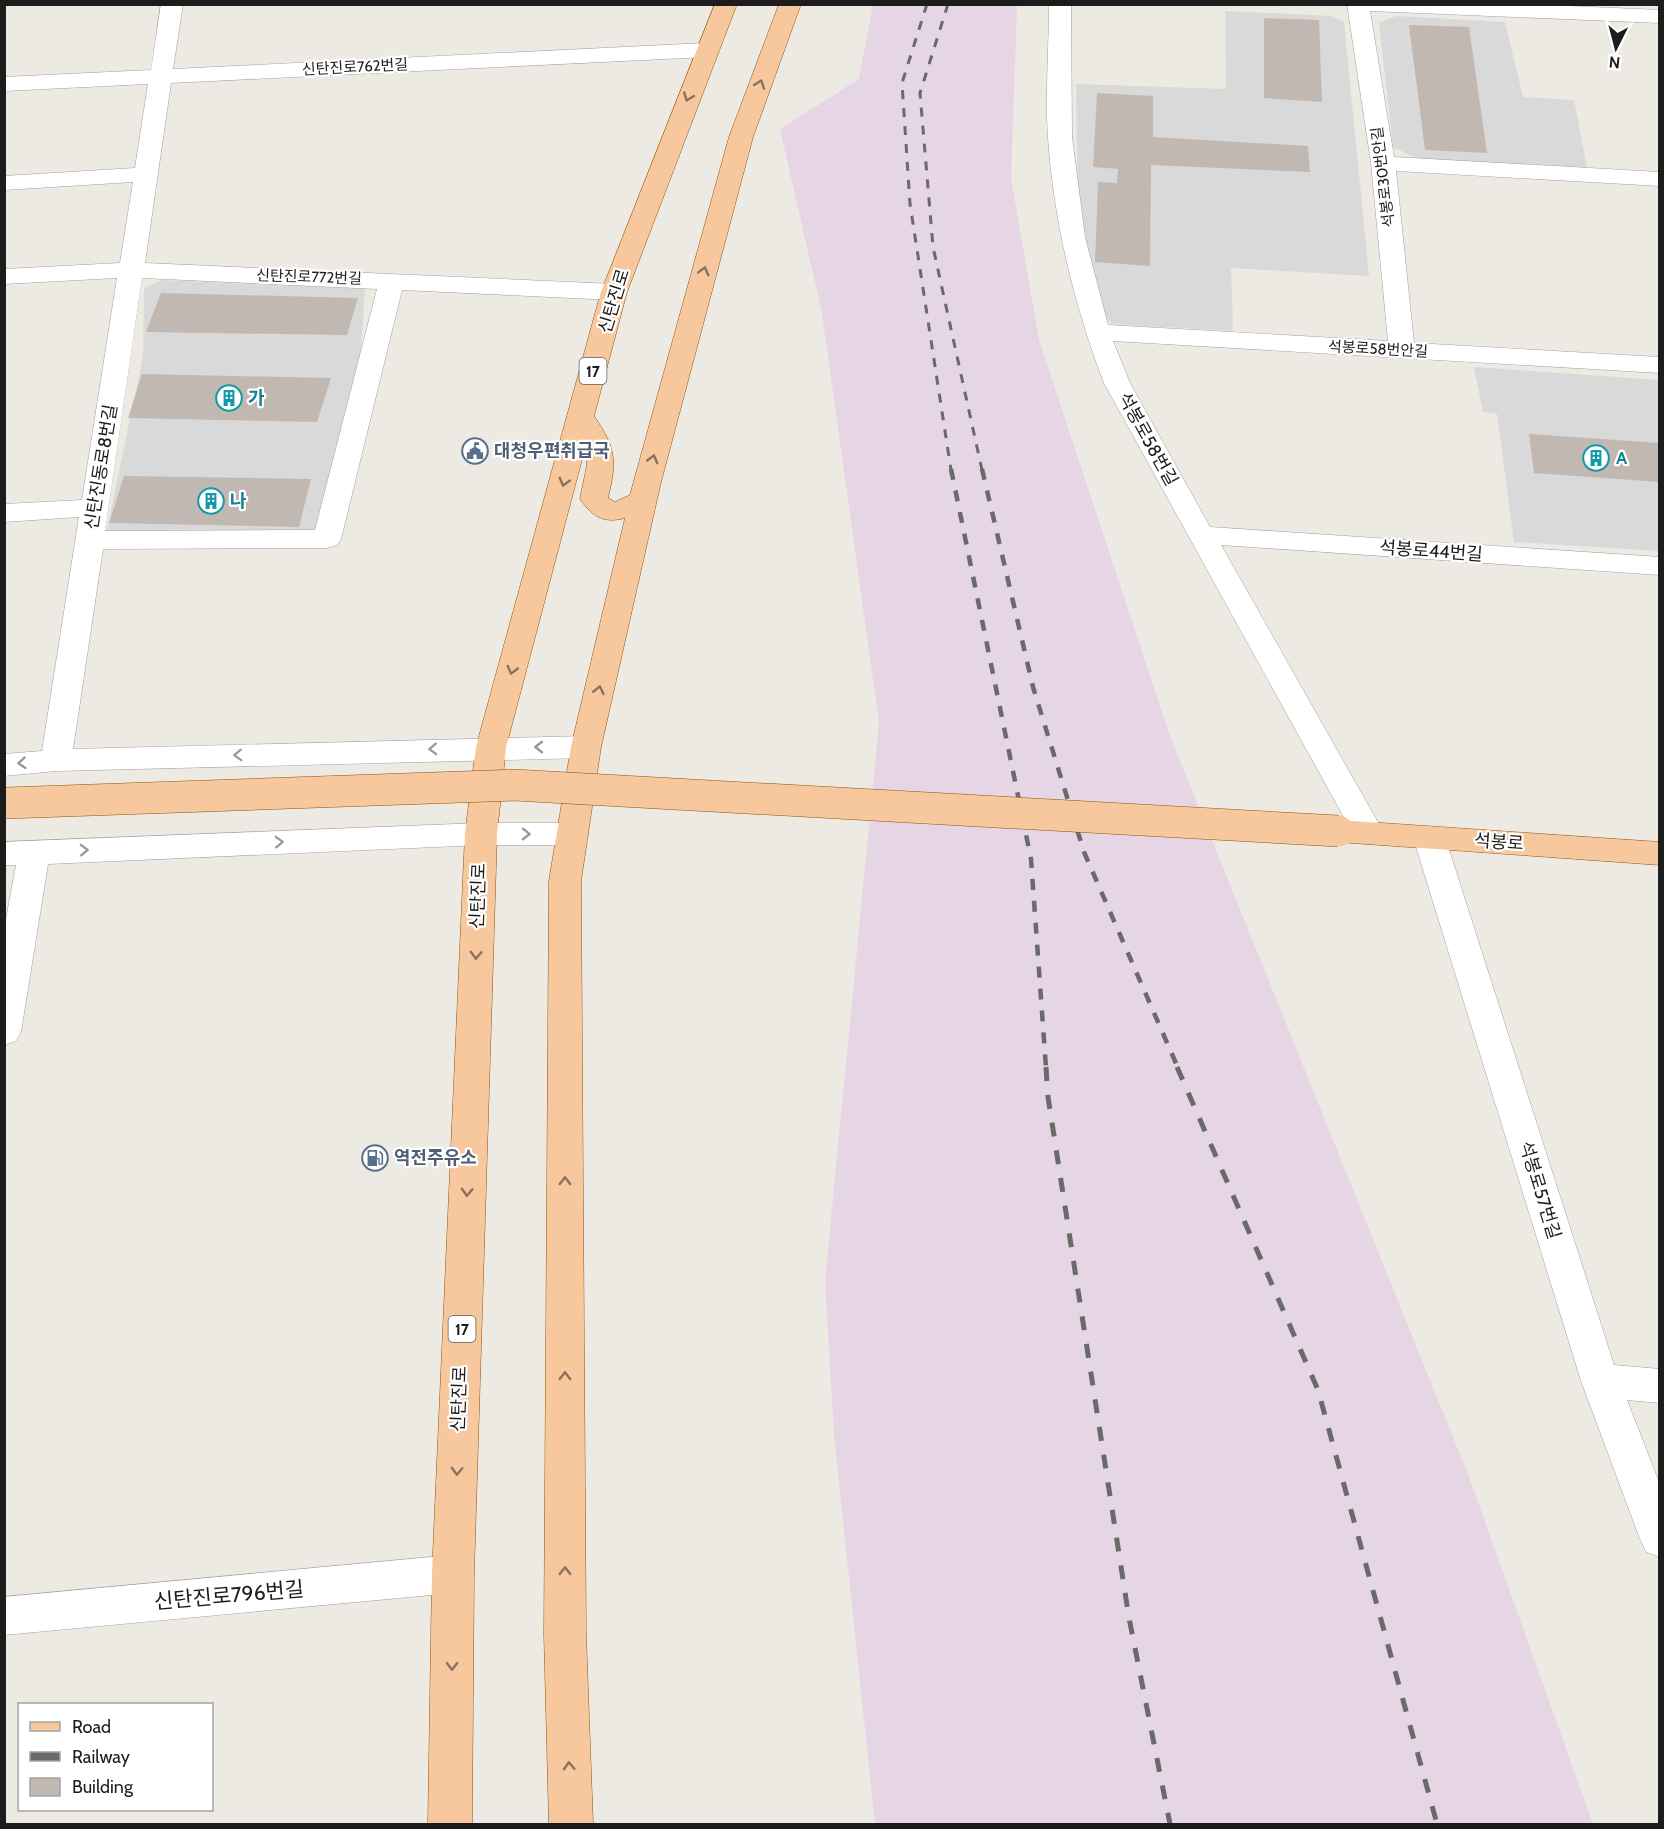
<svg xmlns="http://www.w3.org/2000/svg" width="1664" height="1829" font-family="Cabin,'Noto Sans KR',sans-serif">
<rect width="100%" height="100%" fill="#ede9e3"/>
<g fill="#dad9d9">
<path d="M1225,11L1331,16L1344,22L1369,276L1231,268L1233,331L1112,324L1100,311L1078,198L1076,84L1226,89Z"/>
<path d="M1396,16L1505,22L1523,97L1574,100L1587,168L1416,158L1393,147L1379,23Z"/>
<path d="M162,280L365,289L360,361L322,534H106L143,357L144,288Z"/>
<path d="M1474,367L1659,380V551L1514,542L1497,414L1483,412Z"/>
</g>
<path fill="#e6d5e4" d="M873,5H1017L1011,179L1039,340L1170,736L1469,1477L1593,1824H875L834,1435L825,1281L879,722L822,313L780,129L859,79Z"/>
<g fill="#c2b8b2">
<path d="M1264,18L1319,20L1322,102L1264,98Z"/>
<path d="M1409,25L1469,27L1487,153L1425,150Z"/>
<path d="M1097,93L1153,96V137L1308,146L1310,172L1151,165L1150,266L1095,262L1098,182L1117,183L1118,169L1093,167Z"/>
<path d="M161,293L358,298L347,335L146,332Z"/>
<path d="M142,374L331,378L317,422L128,418Z"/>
<path d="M1529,434L1660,443V482L1534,473Z"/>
<path d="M124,476L311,479L299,527L109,523Z"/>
</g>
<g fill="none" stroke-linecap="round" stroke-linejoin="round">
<g stroke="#a0a0a0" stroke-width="1">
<g id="minor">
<path d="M161,4H183L173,69L706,43L714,45L717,50L714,55L706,57L171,83L145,263L614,284L623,287L627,292L623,297L614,300L402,290L341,539L337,545L327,548L103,549L73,749L586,736L597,740L601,747L597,754L586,758L56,771L4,776V754L42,751L79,517L4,522V504L82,500L117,278L4,284V269L120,263L133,182L4,190V176L135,168L148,84L4,91V77L151,70ZM142,278L377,289L315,530L105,531Z"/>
<path d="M1049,4H1071L1072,137L1085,237L1108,325L1388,341L1371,163L1347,4H1522L1660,10V23L1370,11L1394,157L1660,172V186L1396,171L1414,343L1660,357V373L1113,341L1130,383L1210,527L1660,557V575L1221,545L1384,833L1379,841L1368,844L1357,841L1104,383C1074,305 1054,222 1048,138C1045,94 1049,48 1049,4Z"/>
<path d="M481,823H572L583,826L588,834L583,842L572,845H481L48,864L21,1032L16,1041L4,1045V930L16,865H4V842Z"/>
<path d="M1429,826L1440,829L1445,837L1614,1365L1660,1369V1403L1627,1400L1660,1485V1557L1646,1552L1640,1539L1581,1381L1413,837L1418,829Z"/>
<path d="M453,1555L468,1561L474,1574L468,1587L453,1593L4,1635V1597Z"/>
</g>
</g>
<g stroke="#8e5507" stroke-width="1">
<g id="major">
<path d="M715,4H737L627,292L594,416C616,448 617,461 608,498L615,502L630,495L729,137L779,4H801L753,137L661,482L601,747L581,881L586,1634L593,1824H549L544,1634L549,881L571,747L625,518C603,524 592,516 580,499L587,465L585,448L506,747L497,834L474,1574L472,1824H428L432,1574L465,834L476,747L601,292Z"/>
<path d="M1338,820L1660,842V865L1338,842L1327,839L1322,831L1327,823Z"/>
</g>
</g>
<use href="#minor" fill="#fff" fill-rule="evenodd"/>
<use href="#major" fill="#f7c89e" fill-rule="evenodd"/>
<g stroke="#6a6a6a" stroke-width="3" stroke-dasharray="9 9" stroke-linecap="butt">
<path d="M927,4L902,83L910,204L951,470"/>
<path d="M948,4L920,93L933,247L982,470"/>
</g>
<g stroke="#6a6a6a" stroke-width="4.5" stroke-dasharray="11 11" stroke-linecap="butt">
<path d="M951,469L1031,859L1046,1068"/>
<path d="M982,469L1033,687L1084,852L1178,1068"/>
</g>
<g stroke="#6a6a6a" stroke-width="5" stroke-dasharray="14 14" stroke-linecap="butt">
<path d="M1046,1067L1048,1097L1129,1618L1170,1824"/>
<path d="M1177,1067L1318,1390L1437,1824"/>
</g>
<g stroke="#8e5507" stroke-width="32" stroke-linecap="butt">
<path id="major-bridge" d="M6,803L514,785L1338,831"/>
</g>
<use href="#major-bridge" stroke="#f7c89e" stroke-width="31"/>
</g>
<defs><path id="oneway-chevron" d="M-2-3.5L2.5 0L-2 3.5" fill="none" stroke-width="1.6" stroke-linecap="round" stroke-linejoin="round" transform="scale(1.5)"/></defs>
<g stroke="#8a725d">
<use href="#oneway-chevron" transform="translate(760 84) rotate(-70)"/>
<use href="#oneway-chevron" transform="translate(688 97) rotate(111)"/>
<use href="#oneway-chevron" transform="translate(704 271) rotate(-75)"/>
<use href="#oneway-chevron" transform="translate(653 459) rotate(-75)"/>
<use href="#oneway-chevron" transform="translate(564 482) rotate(105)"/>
<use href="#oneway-chevron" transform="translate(512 670) rotate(105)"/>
<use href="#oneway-chevron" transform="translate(599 690) rotate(-77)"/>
<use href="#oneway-chevron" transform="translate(476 955) rotate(92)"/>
<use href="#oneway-chevron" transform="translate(565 1181) rotate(-90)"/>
<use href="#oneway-chevron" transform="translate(467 1192) rotate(92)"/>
<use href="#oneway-chevron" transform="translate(565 1376) rotate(-90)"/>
<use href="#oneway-chevron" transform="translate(457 1471) rotate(92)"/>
<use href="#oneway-chevron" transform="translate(565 1571) rotate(-90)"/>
<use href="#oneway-chevron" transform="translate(452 1666) rotate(91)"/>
<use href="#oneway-chevron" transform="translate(569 1766) rotate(-92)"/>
</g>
<g stroke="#999">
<use href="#oneway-chevron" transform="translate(539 747) rotate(180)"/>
<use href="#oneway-chevron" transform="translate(433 749) rotate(178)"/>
<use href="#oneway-chevron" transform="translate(238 755) rotate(178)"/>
<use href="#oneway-chevron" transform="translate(22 763) rotate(175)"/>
<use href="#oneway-chevron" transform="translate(526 834) rotate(1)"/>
<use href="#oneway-chevron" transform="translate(279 842) rotate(-2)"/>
<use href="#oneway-chevron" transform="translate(84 850) rotate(-2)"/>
</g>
<defs>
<g id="building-ring" transform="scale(1.35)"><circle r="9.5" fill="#fff" stroke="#0f9aa8" stroke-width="1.5"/><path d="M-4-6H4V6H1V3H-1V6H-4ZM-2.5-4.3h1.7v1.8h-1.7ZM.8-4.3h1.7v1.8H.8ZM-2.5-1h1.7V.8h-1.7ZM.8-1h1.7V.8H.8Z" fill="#0f9aa8"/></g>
<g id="civic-ring" transform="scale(1.35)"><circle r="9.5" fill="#fff" stroke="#5c6f8a" stroke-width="1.5"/><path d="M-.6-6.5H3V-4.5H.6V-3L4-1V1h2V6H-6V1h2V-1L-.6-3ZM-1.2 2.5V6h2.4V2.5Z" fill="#5c6f8a"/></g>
<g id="fuel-ring" transform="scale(1.35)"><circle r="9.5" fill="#fff" stroke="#5c6f8a" stroke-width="1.5"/><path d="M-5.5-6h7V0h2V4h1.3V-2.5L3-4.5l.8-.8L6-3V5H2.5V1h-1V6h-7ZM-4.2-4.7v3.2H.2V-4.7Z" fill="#5c6f8a"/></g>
</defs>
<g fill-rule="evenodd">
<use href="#building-ring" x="229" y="398"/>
<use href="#civic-ring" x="475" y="451"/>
<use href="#building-ring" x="1596" y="458"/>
<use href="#building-ring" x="211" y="501"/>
<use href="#fuel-ring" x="375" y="1158"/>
</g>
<g text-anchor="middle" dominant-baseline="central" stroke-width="4.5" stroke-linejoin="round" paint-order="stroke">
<g font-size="15" fill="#1c1c1c" stroke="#fff">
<text transform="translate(355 67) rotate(-3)">신탄진로762번길</text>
<text transform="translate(1383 177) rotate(-97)">석봉로30번안길</text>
<text transform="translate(309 277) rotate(2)">신탄진로772번길</text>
<text transform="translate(1378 349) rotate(3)">석봉로58번안길</text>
</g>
<g fill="#fff" stroke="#606060" stroke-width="1.5">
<rect x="579.5" y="358" width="27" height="26" rx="4.5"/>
<rect x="448.5" y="1316" width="27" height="26" rx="4.5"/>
</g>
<g font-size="16" font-weight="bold" fill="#1c1c1c">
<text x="593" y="371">17</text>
<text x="462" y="1329">17</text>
</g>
<g font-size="18" fill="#1c1c1c" stroke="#fff">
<text transform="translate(614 301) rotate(-73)">신탄진로</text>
<text transform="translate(1148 439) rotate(61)">석봉로58번길</text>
<text transform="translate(101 467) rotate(-81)">신탄진동로8번길</text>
<text transform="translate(1431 551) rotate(4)">석봉로44번길</text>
<text transform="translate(1499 842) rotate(4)">석봉로</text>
<text transform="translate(478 896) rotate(-88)">신탄진로</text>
<text transform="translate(1540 1190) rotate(73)">석봉로57번길</text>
<text transform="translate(459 1399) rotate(-88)">신탄진로</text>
</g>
<g font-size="18" font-weight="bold" fill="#0d838f" stroke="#fff" text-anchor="start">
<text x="248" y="398">가</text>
<text x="1616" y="458">A</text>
<text x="230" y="501">나</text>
</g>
<g font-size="18" font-weight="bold" fill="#4e5e75" stroke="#fff" text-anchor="start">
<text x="494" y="451">대청우편취급국</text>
<text x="394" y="1158">역전주유소</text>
</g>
<g font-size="21" fill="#1c1c1c" stroke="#fff">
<text transform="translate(229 1595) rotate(-5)">신탄진로796번길</text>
</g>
</g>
<rect width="1664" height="1829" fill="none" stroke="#1c1c1c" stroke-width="12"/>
<rect x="18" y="1703" width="195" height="108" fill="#ffffff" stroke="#a4a4a4" stroke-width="1.5"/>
<rect x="30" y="1722" width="30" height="9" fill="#f7c89e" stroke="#a4a4a4" stroke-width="1.5"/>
<text x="72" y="1733" font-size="18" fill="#1c1c1c">Road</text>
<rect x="30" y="1752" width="30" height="9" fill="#6a6a6a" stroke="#a4a4a4" stroke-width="1.5"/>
<text x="72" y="1763" font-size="18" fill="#1c1c1c">Railway</text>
<rect x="30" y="1778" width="30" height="18" fill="#c2b8b2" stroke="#a4a4a4" stroke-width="1.5"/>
<text x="72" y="1793" font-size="18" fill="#1c1c1c">Building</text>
<g transform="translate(1616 48) rotate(186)" stroke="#ffffff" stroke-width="4.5" paint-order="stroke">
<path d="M0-4.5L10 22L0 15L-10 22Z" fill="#1c1c1c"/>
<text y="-9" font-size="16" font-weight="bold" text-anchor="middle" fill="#1c1c1c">N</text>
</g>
</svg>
